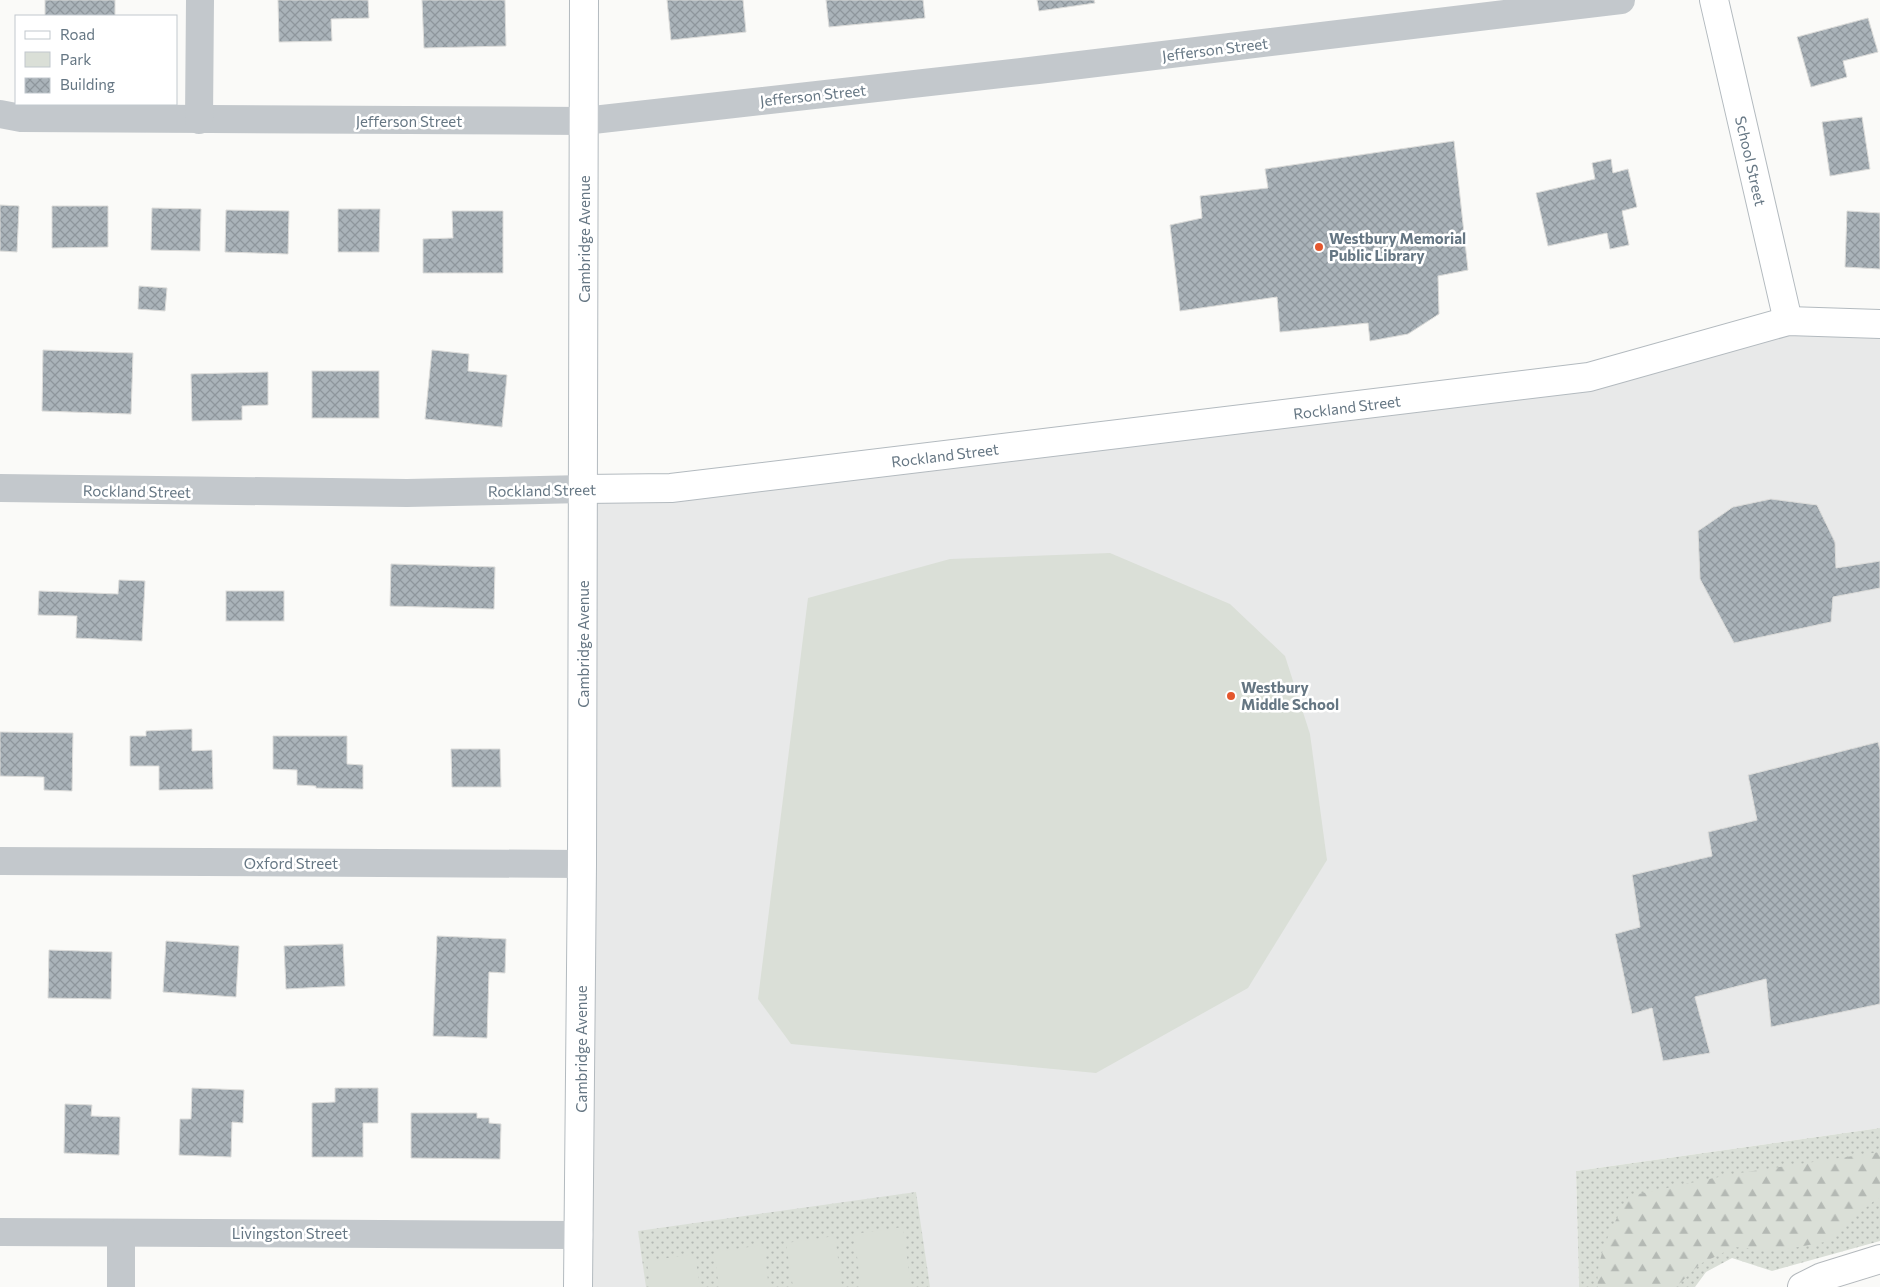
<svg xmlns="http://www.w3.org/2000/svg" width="1880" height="1287" font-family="Commissioner,sans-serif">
<defs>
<pattern id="green-dots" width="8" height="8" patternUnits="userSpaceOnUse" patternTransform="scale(1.25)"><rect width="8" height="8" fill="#dadfd7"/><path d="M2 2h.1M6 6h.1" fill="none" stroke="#b4b9b4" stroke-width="1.8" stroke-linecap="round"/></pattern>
<pattern id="forest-firs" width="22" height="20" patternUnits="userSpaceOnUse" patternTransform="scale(1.25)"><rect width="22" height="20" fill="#dadfd7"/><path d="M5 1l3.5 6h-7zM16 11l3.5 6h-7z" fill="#b4b9b4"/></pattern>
<pattern id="building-cross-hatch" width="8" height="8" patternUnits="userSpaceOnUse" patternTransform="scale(1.25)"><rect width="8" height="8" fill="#aab3b9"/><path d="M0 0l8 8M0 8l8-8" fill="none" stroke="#8e969c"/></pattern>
</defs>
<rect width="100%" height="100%" fill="#fafaf8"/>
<path fill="#e8e9e9" d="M1788,321L1880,324V1128L1576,1171L1579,1287H578L583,489L1462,393Z"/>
<g fill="url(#green-dots)">
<path d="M1880,1128V1241L1772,1271L1732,1258L1706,1272L1695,1287H1579L1576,1171Z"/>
<path d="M916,1192L930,1287H646L638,1231Z"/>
</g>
<path fill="url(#forest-firs)" d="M1880,1152V1198L1874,1201L1825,1242L1776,1251L1735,1247L1700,1264L1679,1284L1673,1287H1598C1594,1258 1615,1221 1629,1196L1733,1174Z"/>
<g fill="#dadfd7">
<path d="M1110,553L1230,604L1285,656L1310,734L1327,860L1248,988L1096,1073L791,1044L758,999L808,598L950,559Z"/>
<path d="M903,1227L911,1287H861L854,1234Z"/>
<path d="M835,1236L842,1287H793L786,1243Z"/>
<path d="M763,1245L769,1287H719L714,1252Z"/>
<path d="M695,1254L700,1287H650L647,1261Z"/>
</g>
<g fill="url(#building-cross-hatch)" stroke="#dcdcda">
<rect x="45" y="0" width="70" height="16"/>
<path d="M278,0H368L369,18L331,19L332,41L279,42Z"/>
<path d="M422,0H505L506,46L424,48Z"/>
<path d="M667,0H743L746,32L671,40Z"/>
<path d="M826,0H923L925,18L829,27Z"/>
<path d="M1037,0H1094L1095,3L1039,11Z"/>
<path d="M1868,18L1878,52L1843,61L1847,77L1811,87L1797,37Z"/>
<path d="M1862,117L1870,169L1830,176L1822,122Z"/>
<path d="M1454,141L1468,270L1438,276L1439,314L1408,334L1370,341L1368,323L1280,332L1277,297L1180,311L1170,225L1202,218L1200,196L1268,188L1265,169Z"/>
<path d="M1611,159L1613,173L1628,169L1637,207L1622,211L1629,245L1610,249L1607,233L1548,246L1536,193L1595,179L1592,163Z"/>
<path d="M0,205L19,206L17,252L0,251Z"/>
<path d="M52,206H108V247L52,248Z"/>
<path d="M152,208L201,209L200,251L151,250Z"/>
<path d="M338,209H380L379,252H338Z"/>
<path d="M226,210L289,211L288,254L225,252Z"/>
<path d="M452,211H503V273H423V239L453,238Z"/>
<path d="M1847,211L1880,213V269L1845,267Z"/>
<path d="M139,286L167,288L165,311L138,309Z"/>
<path d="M43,350L133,353L131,414L42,411Z"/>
<path d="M432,350L469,354L468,371L507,375L502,427L425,419Z"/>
<rect x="312" y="371" width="67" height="47"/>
<path d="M268,372V405L242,406V420L192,421L191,374Z"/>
<path d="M1771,499L1817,505L1835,542L1836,568L1880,561V588L1833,597L1831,622L1734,643L1700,579L1698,531L1733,507Z"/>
<path d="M391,564L495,567L494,609L390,606Z"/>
<path d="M119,580L145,581L142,641L76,638L77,616L38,615L39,591L118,594Z"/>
<rect x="226" y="591" width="58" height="30"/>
<path d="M192,729V751L212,750L213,789L159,790V766H130V736H146V731Z"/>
<path d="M0,732L73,733L72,791L44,790V777L0,776Z"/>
<path d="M273,736H347V764L363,765V789L316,788V786L297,785V770L273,769Z"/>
<path d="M1878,742L1880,750V1004L1771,1027L1766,979L1695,997L1710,1053L1663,1061L1652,1008L1632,1014L1615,934L1640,927L1632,875L1712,856L1708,832L1757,820L1748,775Z"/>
<path d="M451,749H500L501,787H452Z"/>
<path d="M437,936L506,939L505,973L489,972L487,1038L433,1036Z"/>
<path d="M166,941L239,946L236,997L163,992Z"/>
<path d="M343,944L345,986L286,989L284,946Z"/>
<path d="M49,950L112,952L111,999L48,998Z"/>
<path d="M192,1088L244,1090L243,1123L232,1122L231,1157L179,1155L180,1119H191Z"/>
<path d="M335,1088H378V1123H363V1157H312V1103L335,1102Z"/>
<path d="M65,1104L92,1105L91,1116L120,1117L119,1155L64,1153Z"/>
<path d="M411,1113H477V1118H489V1123L501,1124L500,1159L411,1158Z"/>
</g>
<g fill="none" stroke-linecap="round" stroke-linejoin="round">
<g stroke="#b3babf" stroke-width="30">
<g id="secondary">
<path d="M1714,0L1788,321"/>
<path d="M583,489L671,488L1589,377L1788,321L1880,324"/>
<path d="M578,1287L582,864L584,0"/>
</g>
</g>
<g stroke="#b4b9bd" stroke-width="30">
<path id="highway" d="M1802,1287L1822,1277L1880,1259"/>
</g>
<g stroke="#c3c8cc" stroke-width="28">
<path d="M0,114L21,118L584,121L1038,70L1621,0"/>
<path d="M199,120L200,0"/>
<path d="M0,488L407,493L583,489"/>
<path d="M0,861L582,864"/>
<path d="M0,1232L579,1235"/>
<path d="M121,1233V1287"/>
</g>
<use href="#secondary" stroke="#fff" stroke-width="28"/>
<use href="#highway" stroke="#fff" stroke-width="28"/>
</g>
<g fill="#e4572e" stroke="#fff" stroke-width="2">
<circle cx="1319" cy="247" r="5"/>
<circle cx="1231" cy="696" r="5"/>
</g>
<g text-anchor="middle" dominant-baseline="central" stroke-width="5" stroke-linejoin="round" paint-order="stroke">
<g font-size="15" fill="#657683" stroke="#fff">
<text transform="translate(1215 49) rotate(-7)">Jefferson Street</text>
<text transform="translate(813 95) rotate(-6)">Jefferson Street</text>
<text x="409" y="121">Jefferson Street</text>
<text transform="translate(1751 161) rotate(77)">School Street</text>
<text transform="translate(584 239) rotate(-90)">Cambridge Avenue</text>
<text transform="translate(1347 407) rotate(-7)">Rockland Street</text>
<text transform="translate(945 455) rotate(-7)">Rockland Street</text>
<text transform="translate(542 490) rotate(-1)">Rockland Street</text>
<text transform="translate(137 491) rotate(1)">Rockland Street</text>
<text transform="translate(583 644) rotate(-90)">Cambridge Avenue</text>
<text x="291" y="863">Oxford Street</text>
<text transform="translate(581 1049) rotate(-90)">Cambridge Avenue</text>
<text x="290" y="1233">Livingston Street</text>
</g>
<g font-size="15" font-weight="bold" fill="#657683" stroke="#fff" text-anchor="start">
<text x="1329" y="238">Westbury Memorial<tspan x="1329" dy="17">Public Library</tspan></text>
<text x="1241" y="687">Westbury<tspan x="1241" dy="17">Middle School</tspan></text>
</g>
</g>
<rect x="15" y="15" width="162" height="90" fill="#ffffff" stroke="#c1c8cd"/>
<rect x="25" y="31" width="25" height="8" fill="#ffffff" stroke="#c1c8cd"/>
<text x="60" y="40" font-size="15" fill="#657683">Road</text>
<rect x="25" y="52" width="25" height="15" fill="#dadfd7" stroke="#c1c8cd"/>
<text x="60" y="65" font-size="15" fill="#657683">Park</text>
<rect x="25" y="78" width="25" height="15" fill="url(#building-cross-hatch)" stroke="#c1c8cd"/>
<text x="60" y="90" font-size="15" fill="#657683">Building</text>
</svg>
